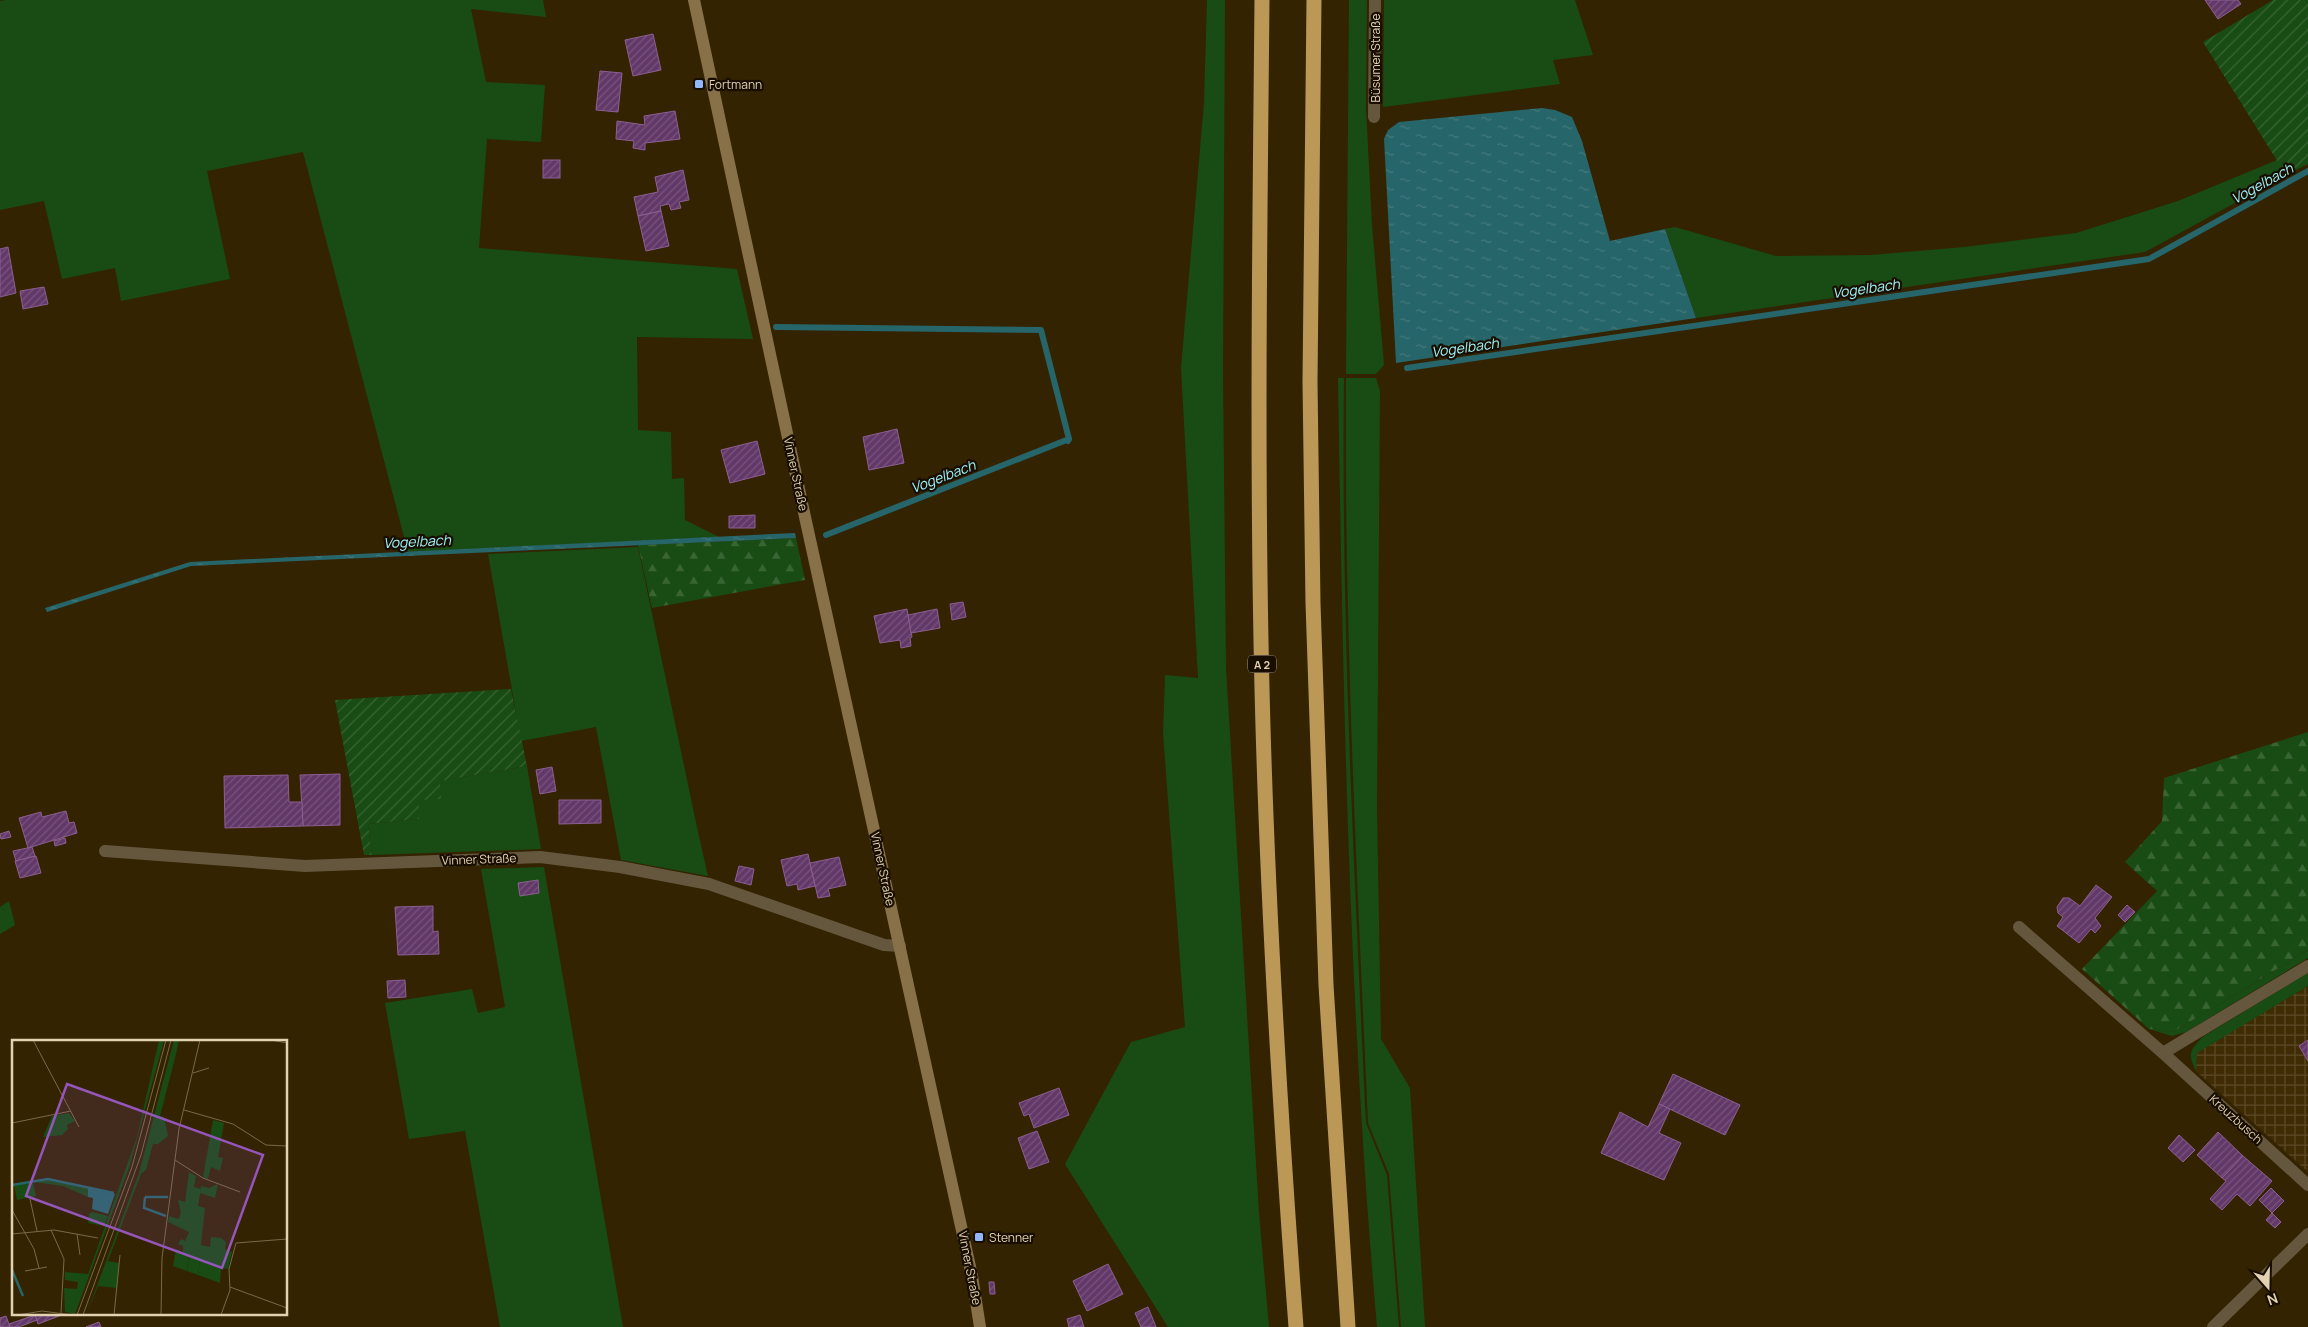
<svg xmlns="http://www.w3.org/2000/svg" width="2308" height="1327" font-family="Manrope,sans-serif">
<defs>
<pattern id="industrial-grid" width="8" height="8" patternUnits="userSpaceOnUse" patternTransform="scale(1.25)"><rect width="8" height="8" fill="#3f2c04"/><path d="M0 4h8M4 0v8" fill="none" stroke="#5b4a26"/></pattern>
<pattern id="forest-firs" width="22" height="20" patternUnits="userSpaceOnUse" patternTransform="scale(1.25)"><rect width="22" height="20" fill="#184c14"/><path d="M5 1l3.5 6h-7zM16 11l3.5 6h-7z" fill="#396534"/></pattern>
<pattern id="garden-furrows" width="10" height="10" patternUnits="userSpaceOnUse" patternTransform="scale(1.25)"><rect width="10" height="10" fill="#184c14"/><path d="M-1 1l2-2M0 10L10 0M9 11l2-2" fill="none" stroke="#396534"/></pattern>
<pattern id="water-ripples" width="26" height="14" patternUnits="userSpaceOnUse" patternTransform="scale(1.25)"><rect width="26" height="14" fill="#266569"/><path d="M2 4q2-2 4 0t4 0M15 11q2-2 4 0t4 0" fill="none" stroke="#457a7c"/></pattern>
<pattern id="building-hatch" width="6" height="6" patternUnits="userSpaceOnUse" patternTransform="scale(1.25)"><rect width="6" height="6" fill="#623869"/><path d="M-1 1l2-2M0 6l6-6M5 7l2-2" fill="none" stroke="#78547c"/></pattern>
</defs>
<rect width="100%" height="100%" fill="#342300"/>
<path fill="url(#industrial-grid)" d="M2308,986V1172L2196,1071V1053Z"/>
<g fill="#184c14">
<path d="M6,0H543L546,17L471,9L486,82L545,85L541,142L487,139L479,248L737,269L753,339L637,337L638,430L671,432L672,479L684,478L685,520L719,537L408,552L303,152L207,171L230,279L121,301L115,268L62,279L44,201L0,210V1Z"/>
<path d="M1207,0H1225L1223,373L1226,668L1259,1213L1269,1327H1168L1065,1164L1131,1042L1185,1027L1163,733L1165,675L1198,678L1181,368L1204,103Z"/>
<path d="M1349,0H1367L1366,108L1372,225L1384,365L1376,374H1346Z"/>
<path d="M1384,0H1575L1593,55L1553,60L1560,84L1383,107Z"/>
<path d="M2277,160L2286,175L2145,252L1696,318L1665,229L1675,227L1776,256L1871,255L1964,247L2076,233L2178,201Z"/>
<path d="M1338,378H1344C1341,621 1354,863 1365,1105L1366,1123L1387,1175L1399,1327H1377C1349,1011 1343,695 1338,378Z"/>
<path d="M1346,378H1376L1380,391L1377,807L1381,1039L1410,1088L1425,1327H1401L1389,1174L1368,1123C1357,875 1344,627 1346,378Z"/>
<path d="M638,547L698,832L708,876L621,860L596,727L521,741L488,554Z"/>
<path d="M527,766L541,849L372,855L368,824L419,819V800L439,781Z"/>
<path d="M544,867L623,1327H500L465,1131L409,1139L385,1003L472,989L478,1013L505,1007L481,869Z"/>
<path d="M9,901L15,925L0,934V907Z"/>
<path d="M2308,950V958L2186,1032L2172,1036L2149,1029L2173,1032Z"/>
<path d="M2308,973V986L2197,1053L2196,1071C2187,1053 2190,1050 2204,1036Z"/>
</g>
<g fill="url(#forest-firs)">
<path d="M796,538L805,580L652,608L638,545Z"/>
<path d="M2308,732V950L2173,1032L2149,1029L2082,969L2157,891L2125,862L2162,821L2164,778Z"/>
</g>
<g fill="url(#garden-furrows)">
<path d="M2273,0H2308V164L2286,175L2203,42Z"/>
<path d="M511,689L527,766L440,781L441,799L419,800V819L368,824L372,855H364L335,700Z"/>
</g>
<g fill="url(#water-ripples)">
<path d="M1542,108L1555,110L1572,117L1582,141L1610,241L1665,229L1696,318L1396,363L1384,139L1388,130L1399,122Z"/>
<path d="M795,533L796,538L191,566L47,612L45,608L190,562Z"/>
</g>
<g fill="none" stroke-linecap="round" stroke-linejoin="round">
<g stroke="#266569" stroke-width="6">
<path d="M776,327L1041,330L1069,439"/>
<path d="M1407,368L2149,259L2308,171"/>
<path d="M826,535L1069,439L1068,441"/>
</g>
</g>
<g fill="url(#building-hatch)" stroke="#8c5f93">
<path d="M2205,0H2238L2241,4L2218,19Z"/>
<path d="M653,34L661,70L633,76L625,40Z"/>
<path d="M600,71L622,73L618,112L596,110Z"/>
<path d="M675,111L680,139L645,143V150L633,148L634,141L616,139L617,121L645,125L644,116Z"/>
<rect x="543" y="160" width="17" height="18"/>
<path d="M683,170L689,200L679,202L681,208L671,210L669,204L660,206L661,211L638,216L634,197L658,192L655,177Z"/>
<path d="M661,211L669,246L646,251L638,216Z"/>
<path d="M8,247L16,293L0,297V249Z"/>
<path d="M44,287L48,304L23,309L20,291Z"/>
<path d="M897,429L904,463L869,470L863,437Z"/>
<path d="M757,441L765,474L730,483L721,450Z"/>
<path d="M755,515V528H729V516Z"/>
<path d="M963,602L966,617L952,620L950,604Z"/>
<path d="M907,609L912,637L910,638L911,646L901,648L900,640L880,643L874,616Z"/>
<path d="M937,609L940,628L911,633L908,615Z"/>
<path d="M552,767L556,791L540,794L536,770Z"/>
<path d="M340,774V825L303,826L300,775Z"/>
<path d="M288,775L289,802H302L303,826L225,828L224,776Z"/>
<path d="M559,800H601V823L559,824Z"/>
<path d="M66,811L69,823L74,822L77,833L28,848L19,818L41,812L42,817Z"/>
<path d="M9,831L11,837L1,839L0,834Z"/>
<path d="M65,838L66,843L55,846L54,841Z"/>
<path d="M32,847L35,856L16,861L13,851Z"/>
<path d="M808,854L815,886L798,890L797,884L787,886L781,860Z"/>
<path d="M36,856L41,873L20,878L15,861Z"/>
<path d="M839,857L846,885L828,889L830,896L818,898L810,863Z"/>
<path d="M739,866L754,869L751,885L735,881Z"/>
<path d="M538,880L539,893L520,896L518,883Z"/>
<path d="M2096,885L2112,897L2095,918L2101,926L2095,933L2091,929L2079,943L2057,926L2063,917L2058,913L2057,907L2063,898H2069L2080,906Z"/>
<path d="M2127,905L2135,912L2125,922L2118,915Z"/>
<path d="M433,906V932L438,931L439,954L398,955L395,907Z"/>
<path d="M405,980L406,997L388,998L387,981Z"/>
<path d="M2308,1040V1061L2299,1046Z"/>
<path d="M1673,1074L1740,1105L1725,1135L1659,1104Z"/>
<path d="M1059,1088L1069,1115L1034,1128L1029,1114L1024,1116L1019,1103Z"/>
<path d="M1659,1104L1670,1109L1659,1133L1681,1143L1664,1180L1601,1153L1620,1112L1648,1127Z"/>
<path d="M1037,1131L1049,1162L1029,1169L1018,1138Z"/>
<path d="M2218,1132L2243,1156L2222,1178L2197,1155Z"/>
<path d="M2179,1135L2195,1150L2183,1162L2168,1148Z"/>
<path d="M2243,1156L2272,1181L2250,1206L2237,1194L2222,1210L2210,1199L2226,1181L2222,1178Z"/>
<path d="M2271,1188L2284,1201L2272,1213L2259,1200Z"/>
<path d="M2272,1213L2281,1222L2275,1228L2266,1220Z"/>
<path d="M1108,1264L1123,1294L1087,1311L1073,1281Z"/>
<path d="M989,1282H994L995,1294H990Z"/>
<path d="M1148,1307L1156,1327H1141L1135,1313Z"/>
<path d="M34,1313H67L38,1324Z"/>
<path d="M35,1315L37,1320L19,1327H10L9,1324Z"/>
<path d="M1080,1315L1084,1327H1069L1067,1319Z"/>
<path d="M6,1316L10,1327H0V1318Z"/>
<path d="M99,1322L101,1327H86Z"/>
</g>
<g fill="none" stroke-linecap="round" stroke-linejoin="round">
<g stroke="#65573e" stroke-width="12">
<path d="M1374,117L1375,0"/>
<path d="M2213,1327L2308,1234"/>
</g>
<g stroke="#65573e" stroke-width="12">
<path d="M105,851L305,866L540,857L620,867L709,884L884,945L900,946"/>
<path d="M2019,927L2163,1053L2308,1185"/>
<path d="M2163,1053L2308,966"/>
</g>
<path stroke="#887148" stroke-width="12" d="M694,0L805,517L972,1276L980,1327"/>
<g stroke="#bb9856" stroke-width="15">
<path d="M1262,0C1260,214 1257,427 1261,641C1265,870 1279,1099 1296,1327"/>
<path d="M1314,0L1310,382L1313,603L1326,985L1348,1327"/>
</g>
</g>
<g fill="#92b7fd" stroke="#180e00" stroke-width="2">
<rect x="694" y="79" width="10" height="10" rx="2.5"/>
<rect x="974" y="1232" width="10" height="10" rx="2.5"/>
</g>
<g text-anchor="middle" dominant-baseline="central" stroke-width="4.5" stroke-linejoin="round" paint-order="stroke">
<rect fill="#180e00" stroke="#a6977d" stroke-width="1" x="1248" y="655.5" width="28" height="17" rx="4"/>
<g font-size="11" font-weight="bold" fill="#e3d2b2">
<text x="1262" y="664">A 2</text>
</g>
<g font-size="12" fill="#e3d2b2" stroke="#180e00">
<text transform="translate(1375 58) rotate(-90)">Büsumer Straße</text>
<text transform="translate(796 474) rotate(78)">Vinner Straße</text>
<text transform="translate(479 859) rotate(-2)">Vinner Straße</text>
<text transform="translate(883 869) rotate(78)">Vinner Straße</text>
<text transform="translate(2236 1119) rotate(42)">Kreuzbusch</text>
<text transform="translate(970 1268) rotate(79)">Vinner Straße</text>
</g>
<g font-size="12" fill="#e3d2b2" stroke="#180e00" text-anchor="start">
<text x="709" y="84">Fortmann</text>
<text x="989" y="1237">Stenner</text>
</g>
<g font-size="14" font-style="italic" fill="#9ff3fa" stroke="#180e00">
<text transform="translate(2262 183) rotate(-29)">Vogelbach</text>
<text transform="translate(1866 288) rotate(-8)">Vogelbach</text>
<text transform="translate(1465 347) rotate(-8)">Vogelbach</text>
<text transform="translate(943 476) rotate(-21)">Vogelbach</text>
<text transform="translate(417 541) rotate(-3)">Vogelbach</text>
</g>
</g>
<g transform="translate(12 1040)">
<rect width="275" height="275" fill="#342300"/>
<path d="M147,0H152L118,125L63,274L53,272L52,248L65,249L66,242L53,240V232L76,234L125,97ZM162,0H167L164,14L148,76L152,77L156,96L146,104H141L134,130L129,134L96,221L107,223L105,248L86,246L74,275L127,133ZM201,80L212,83L206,117L211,118L208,131L199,127L196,139L191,137ZM177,132L184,136L182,147L189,149L186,166L193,168L189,205L198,207L199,197L209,198L214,202L213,209L220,212L216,229L209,228L208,243L186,235L188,221L177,216L175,231L161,226L164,209L171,212V206L166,204L169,199L173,201L177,192L156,182L157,176L167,179L169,172L166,160L173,162ZM36,140L76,148V157L51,146L21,142ZM80,172L96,176L92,186L76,183L77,174Z" fill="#184c14"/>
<path d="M57,73L63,81L55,85L56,89L50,95L31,97L40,76ZM177,216L188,221L186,235L175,231Z" fill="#184c14"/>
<path d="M21,142L24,156L5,160L2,145ZM206,144L203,158L188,153L189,146L197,148Z" fill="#184c14"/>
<path d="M76,148L103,154L96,174L80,169L81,158L76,157Z" fill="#266569"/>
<path fill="none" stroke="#266569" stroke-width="2.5" d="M0,145L36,139L102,153M133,157L132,168L154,176M133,157H156M0,230L11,256"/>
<path fill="none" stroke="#7a6947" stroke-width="1" d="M21,0L67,87M259,0L275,3M181,33L197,28M172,70L221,84L254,105L275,106M0,83L59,71M163,120L191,138L228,152M18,159L25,191M0,170L22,209L27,228M39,190L52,219L49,273M0,194L42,190L86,198M65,194L68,215M13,231L35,227M218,247L275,268M6,275L30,271L60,275M65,275L120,127L154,0M71,275L129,115L159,0M102,275L108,215M149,275L150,218L167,89L188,0M209,275L218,250L217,229L224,203L275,199"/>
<path fill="#9556bc" fill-opacity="0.15" stroke="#9556bc" stroke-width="2.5" d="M55,44L251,115L210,228L14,156Z"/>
<rect width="275" height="275" fill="none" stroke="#e3d2b2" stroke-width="2.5"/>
</g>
<g transform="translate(2268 1287) rotate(160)" stroke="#180e00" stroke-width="4" paint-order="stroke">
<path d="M0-4L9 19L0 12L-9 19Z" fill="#e3d2b2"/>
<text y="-8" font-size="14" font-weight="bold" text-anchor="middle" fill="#e3d2b2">N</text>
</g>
</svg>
